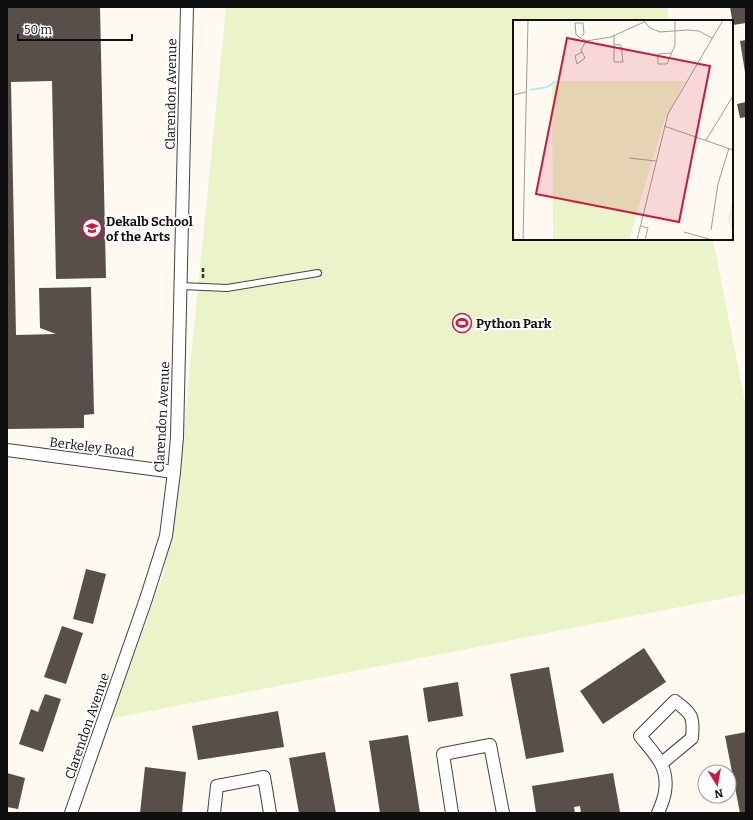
<svg xmlns="http://www.w3.org/2000/svg" width="753" height="820" font-family="Bitter,serif">
<rect width="100%" height="100%" fill="#fffaf1"/>
<path fill="#ebf4c9" d="M226,7H667L669,21H514V239H713L746,407V594L110,719L163,575L177,497Z"/>
<g fill="#584e4a">
<path d="M7,7H100L106,278L56,279L52,81L11,82L16,335L56,334L40,328L39,288L91,287L94,414L84,415V428L7,429Z"/>
<path d="M730,7H746V23L733,25Z"/>
<path d="M746,40V72H745L740,41Z"/>
<path d="M746,102V117L740,118L737,104Z"/>
<path d="M86,569L106,574L93,624L73,619Z"/>
<path d="M62,626L83,633L66,684L44,677Z"/>
<path d="M644,648L666,682L603,724L580,691Z"/>
<path d="M549,667L564,752L526,759L510,674Z"/>
<path d="M458,682L463,716L428,722L423,688Z"/>
<path d="M45,694L61,699L43,752L19,744L31,709L38,712Z"/>
<path d="M278,711L284,747L198,760L192,726Z"/>
<path d="M746,732V813H740L725,736Z"/>
<path d="M408,735L420,813H380L369,741Z"/>
<path d="M325,752L336,813H299L289,758Z"/>
<path d="M145,767L186,772L182,813H140Z"/>
<path d="M7,773L25,778L18,809L7,807Z"/>
<path d="M613,773L620,812L611,813H581L580,806L574,807L575,813H536L532,786Z"/>
</g>
<g fill="none" stroke-linecap="round" stroke-linejoin="round">
<g stroke="#424242" stroke-width="8">
<path id="service" d="M181,286L227,288L318,273"/>
</g>
<g stroke="#424242" stroke-width="14">
<g id="minor">
<path d="M7,450L174,472"/>
<path d="M71,813L146,599L166,536L174,472L177,437L187,7"/>
<path d="M214,813L217,786L264,777L270,813"/>
<path d="M452,813L443,754L490,745L503,813"/>
<path d="M658,813C661,806 664,799 665,792C669,766 655,755 640,736L675,701C692,714 694,716 692,738L662,763"/>
</g>
</g>
<path stroke="#313131" stroke-width="2.5" stroke-dasharray="4 2" stroke-linecap="butt" d="M203,278V266"/>
<use href="#service" stroke="#fff" stroke-width="6"/>
<use href="#minor" stroke="#fff" stroke-width="12"/>
</g>
<defs>
<g id="school-ring" transform="scale(1)"><circle r="9.5" fill="#fff" stroke="#cb1a3c" stroke-width="1.5"/><path d="M0-5L7-2L0 1L-7-2ZM-4 1L0 2.5L4 1V4Q0 6-4 4Z" fill="#cb1a3c"/></g>
<g id="stadium-ring" transform="scale(1)"><circle r="9.5" fill="#fff" stroke="#cb1a3c" stroke-width="1.5"/><path d="M0-5a6.5 5 0 1 0 0 10a6.5 5 0 1 0 0-10ZM-3.5-1.8h7v3.6h-7Z" fill="#cb1a3c"/></g>
</defs>
<g fill-rule="evenodd">
<use href="#school-ring" x="92" y="228"/>
<use href="#stadium-ring" x="462" y="323"/>
</g>
<g text-anchor="middle" dominant-baseline="central" stroke-width="4" stroke-linejoin="round" paint-order="stroke">
<g font-size="13" fill="#0f0f0f" stroke="#fff">
<text transform="translate(171 94) rotate(-89)">Clarendon Avenue</text>
<text transform="translate(162 417) rotate(-87)">Clarendon Avenue</text>
<text transform="translate(92 447) rotate(7)">Berkeley Road</text>
<text transform="translate(87 726) rotate(-71)">Clarendon Avenue</text>
</g>
<g font-size="13" font-weight="bold" fill="#0f0f0f" stroke="#fff" text-anchor="start">
<text x="106" y="221">Dekalb School<tspan x="106" dy="15">of the Arts</tspan></text>
<text x="476" y="323">Python Park</text>
</g>
</g>
<g transform="translate(513 20)">
<rect width="220" height="220" fill="#fffaf1"/>
<path d="M39,61H172L151,101L116,220H40ZM220,178V214L215,199Z" fill="#ebf4c9"/>
<path fill="none" stroke="#b0eafb" stroke-width="2" d="M17,70L34,67L44,61"/>
<path fill="none" stroke="#9f9c97" stroke-width="1" d="M130,0L137,8L147,12L175,10L186,11L199,18M69,16L71,14L70,3H62L63,15L73,21L98,17L131,2M101,24L108,25L110,42H101V15M69,32L62,36L64,44L72,38L68,30L73,21M158,33L145,34V44H154L162,25V0M0,75L13,72M151,106L220,130M193,120L220,76M116,138L143,141M128,206L135,208L132,220M198,210L205,164L216,128M171,212L196,219M10,220L15,0M124,220L155,94L210,0"/>
<path fill="#cb1a3c" fill-opacity="0.15" stroke="#cb1a3c" stroke-width="2" d="M54,18L197,46L166,202L23,174Z"/>
<rect width="220" height="220" fill="none" stroke="#0f0f0f" stroke-width="2"/>
</g>
<rect width="753" height="820" fill="none" stroke="#0f0f0f" stroke-width="16"/>
<g transform="translate(717 784) rotate(169)"><circle r="19" fill="#ffffff" stroke="#9f9f9f"/>
<path d="M0-3L7 15L0 10L-7 15Z" fill="#cb1a3c"/>
<text y="-6" font-size="11" font-weight="bold" text-anchor="middle" fill="#0f0f0f">N</text>
</g>
<path d="M18 34v6h114v-6" fill="none" stroke="#0f0f0f" stroke-width="2"/>
<text x="24" y="34" font-size="12" fill="#0f0f0f" stroke="#ffffff" stroke-width="3" paint-order="stroke">50 m</text>
</svg>
